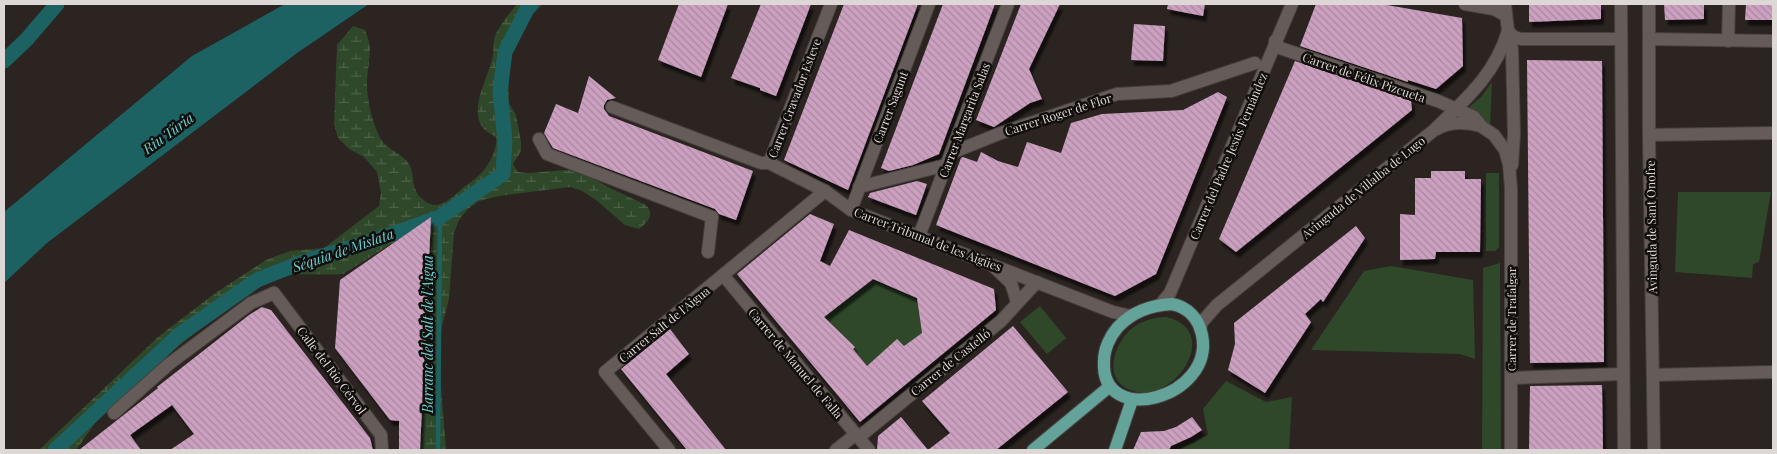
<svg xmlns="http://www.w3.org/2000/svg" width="1777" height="454" font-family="'Playfair Display',serif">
<defs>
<pattern id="wetland-marsh" width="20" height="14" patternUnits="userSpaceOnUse" patternTransform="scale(1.25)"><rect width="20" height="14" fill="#2f482a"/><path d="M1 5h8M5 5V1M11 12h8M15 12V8" fill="none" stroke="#4d6248"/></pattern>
<pattern id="building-back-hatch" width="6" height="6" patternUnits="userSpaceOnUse" patternTransform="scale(1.25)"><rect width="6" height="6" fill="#cca0c0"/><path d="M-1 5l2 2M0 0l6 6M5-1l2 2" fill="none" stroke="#aa88a0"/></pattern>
<filter id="shadow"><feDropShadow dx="3" dy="5.5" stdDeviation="1" flood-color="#0009"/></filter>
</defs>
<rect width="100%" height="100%" fill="#2b2421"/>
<g fill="#2f482a">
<path d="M1492,82L1490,128L1481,115L1468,108L1481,97Z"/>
<path d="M1486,173H1499V247L1495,251H1486Z"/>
<path d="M1678,192H1771L1759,262L1753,264L1752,278L1675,272Z"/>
<path d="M1500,263L1501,450H1482L1483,268Z"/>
<path d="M1391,266L1473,280L1475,359L1460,354L1311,350L1364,271Z"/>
<path d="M872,280L927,302L918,305L922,333L904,346L897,340L867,366L824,317Z"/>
<path d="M1040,306L1066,338L1047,354L1020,322Z"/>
<path d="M1166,317C1224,330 1174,407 1130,390C1102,379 1114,344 1131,329C1141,321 1154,317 1166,317Z"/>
<path d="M1226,381L1266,402L1292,397L1289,450H1178L1208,435L1203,409Z"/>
</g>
<path fill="url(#wetland-marsh)" d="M517,4H543L530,17L508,62L509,103L516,115L521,142V151L513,164L518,172L529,173L566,170L581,172L610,188L646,205C655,215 648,222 639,229L625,225L596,200L582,191L570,187L499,196L479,201L468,209L459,220L454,233L449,299L442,326L438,349L446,450H421L426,222L343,274C318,276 294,271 270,279C251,286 233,304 217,316C175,349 130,380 96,422C89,431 83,441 76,450H39L158,337L214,294L266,260L290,251L324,248L379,206L381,193L377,172L364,157L349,149L338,138L334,124L337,45L353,26L365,30C367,36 370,43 370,49C370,60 367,71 367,83C367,101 372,121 380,138C387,150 403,153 410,166C414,174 412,183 416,191C418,196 422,199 426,202C442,213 457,191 468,184C483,175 498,155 496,137C491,134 484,131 481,125C470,105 490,75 493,55C494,48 493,42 495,36C500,24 509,14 517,4Z"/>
<path fill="#1d6263" d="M285,4H369L297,53L47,243L4,283V212L192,56Z"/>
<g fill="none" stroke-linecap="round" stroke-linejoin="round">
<path stroke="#1d6263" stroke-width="4.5" d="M438,450L440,217"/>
<g stroke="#1d6263" stroke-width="15">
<path d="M4,61L27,39L57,4"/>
<path d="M55,450L179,335L257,280L300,263L372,241L440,217L503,174L505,141L500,92L505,52L527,9L531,4"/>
</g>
</g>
<g fill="url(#building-back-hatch)" fill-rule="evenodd" filter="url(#shadow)">
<path d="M679,4H728L701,77L658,60Z"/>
<path d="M761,4H811L776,96L760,90V88L731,78Z"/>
<path d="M844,4H918L848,190L784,160Z"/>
<path d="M943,4H995L939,154L913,165L889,171L881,168Z"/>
<path d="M1021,4H1060L1029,69L1042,99L1030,103L994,127L976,120Z"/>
<path d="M1168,4H1205L1203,16L1167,9Z"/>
<path d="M1316,4H1381L1462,18L1463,66L1436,89L1408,80V82L1300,46Z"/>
<path d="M1529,4H1601V19L1529,22Z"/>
<path d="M1664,4H1704V19L1665,20Z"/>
<path d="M1746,4H1773V20H1745Z"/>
<path d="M1134,24L1165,26L1163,61L1131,60Z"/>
<path d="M1527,60L1602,61L1604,362L1530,363Z"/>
<path d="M1295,61L1411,100L1412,110L1236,252L1219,239Z"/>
<path d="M589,76L616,98L607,100L604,105V109L609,116L753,171L736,220L719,214L715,209L553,148L544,133L556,104L578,113Z"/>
<path d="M1218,92L1227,97L1156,274L1115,296L936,225L961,158L963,157L977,162L981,152L998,161L1018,167L1027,142L1061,153L1071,123L1102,114L1183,110Z"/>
<path d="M1431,171H1465V179H1481L1480,252H1436L1435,259L1400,260V214L1415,215V178H1431Z"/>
<path d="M917,181L927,184L916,215L868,197L870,193Z"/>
<path d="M810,214L834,224L820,261L830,266L849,230L994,289L996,310L860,422L737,274ZM873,279L917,298L922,333L904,346L897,339L867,366L853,349L855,347L824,317Z"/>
<path d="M431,217L420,450H399V421L390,420L335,348L340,280Z"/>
<path d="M1356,226L1365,238L1323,302L1321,299L1305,314L1311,322L1265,393L1228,370L1235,344L1234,323Z"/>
<path d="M262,307L271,310L370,438L373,450H170L194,434L172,405L130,435L141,450H79L158,388L157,387L249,315Z"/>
<path d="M1013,326L1068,392L996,450H928L950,433L922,401Z"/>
<path d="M670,329L689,354L666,374L726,450H687L621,369Z"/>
<path d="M1602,385L1603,450H1529L1530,386Z"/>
<path d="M901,417L928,450H877L878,436Z"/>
<path d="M1192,417L1202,430L1191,437L1171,446L1169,450H1133L1141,432L1164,431L1176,427Z"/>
</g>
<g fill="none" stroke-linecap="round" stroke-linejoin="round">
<g stroke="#48423f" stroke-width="14">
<g id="minor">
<path d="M1465,4L1494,9L1505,15"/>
<path d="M1505,4L1508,31L1512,49L1514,134L1512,165"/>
<path d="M1621,4L1624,450"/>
<path d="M1649,4V135L1654,450"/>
<path d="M1508,31L1514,37L1521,39H1620"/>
<path d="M1649,39L1773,41"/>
<path d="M1275,41L1280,48L1438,101L1474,117L1482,127L1494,135L1505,150L1509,164L1511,188V450"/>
<path d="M1728,41L1729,4"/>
<path d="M612,107L761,163H769"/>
<path d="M1437,129C1451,121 1466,122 1481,126"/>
<path d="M1649,135L1773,133"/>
<path d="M539,139L547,154L712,217L708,252"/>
<path d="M951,153L1001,133L1117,94L1171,91L1255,63"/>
<path d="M769,163L825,191L851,210L1113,312L1131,316"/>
<path d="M769,163L831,4"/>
<path d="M859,187L946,165"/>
<path d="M851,210L929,4"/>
<path d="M919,236L1008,4"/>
<path d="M995,268L1011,283L1017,302"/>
<path d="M723,275L869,450"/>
<path d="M1160,305L1170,293L1292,4"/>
<path d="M1200,329L1202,322L1217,305L1433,131C1465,100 1495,75 1508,31"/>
<path d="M1653,375L1773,372"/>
<path d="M1511,378L1623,374"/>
<path d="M114,413L169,364L251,303L274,293L381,435L382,450"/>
<path d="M859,437L1001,321L1037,282"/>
<path d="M669,450L605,372L825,191"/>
<path d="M836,450L856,434"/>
</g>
</g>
<g stroke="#48423f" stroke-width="14">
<g id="major">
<path d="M1172,304C1188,307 1199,319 1202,335C1215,398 1100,429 1104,361C1104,349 1110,336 1118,327C1133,311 1151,305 1172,304Z"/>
<path d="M1033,450L1109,387"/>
<path d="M1115,450L1132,400"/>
</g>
</g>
<use href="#minor" stroke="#655c59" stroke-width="12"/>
<use href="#major" stroke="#63a39a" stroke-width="12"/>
</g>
<g text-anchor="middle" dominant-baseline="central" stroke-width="5" stroke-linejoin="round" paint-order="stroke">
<g font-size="12" fill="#ddd8d6" stroke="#110e0c">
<text transform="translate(1364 77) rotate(19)">Carrer de Félix Pizcueta</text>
<text transform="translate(794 98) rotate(-69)">Carrer Gravador Esteve</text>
<text transform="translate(890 107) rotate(-69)">Carrer Sagunt</text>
<text transform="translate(1058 114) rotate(-18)">Carrer Roger de Flor</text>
<text transform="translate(964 120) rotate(-69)">Carrer Margarita Salas</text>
<text transform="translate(1228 156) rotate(-67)">Carrer del Padre Jesús Fernández</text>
<text transform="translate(1363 187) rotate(-39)">Avinguda de Villalba de Lugo</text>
<text transform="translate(1651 227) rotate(-91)">Avinguda de Sant Onofre</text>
<text transform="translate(928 239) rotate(21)">Carrer Tribunal de les Aigües</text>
<text transform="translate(1511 319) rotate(-90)">Carrer de Trafalgar</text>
<text transform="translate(664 324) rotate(-39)">Carrer Salt de l'Aigua</text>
<text transform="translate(950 362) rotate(-39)">Carrer de Castelló</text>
<text transform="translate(796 363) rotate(50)">Carrer de Manuel de Falla</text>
<text transform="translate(332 370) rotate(53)">Calle del Río Cérvol</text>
</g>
<g font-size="14" font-style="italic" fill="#69d1d2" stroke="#110e0c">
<text transform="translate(168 133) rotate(-36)">Riu Túria</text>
<text transform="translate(343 250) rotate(-19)">Séquia de Mislata</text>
<text transform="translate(427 334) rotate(-90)">Barranc del Salt de l'Aigua</text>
</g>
</g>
<rect width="1777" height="454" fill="none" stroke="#ddd8d6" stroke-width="10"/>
</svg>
